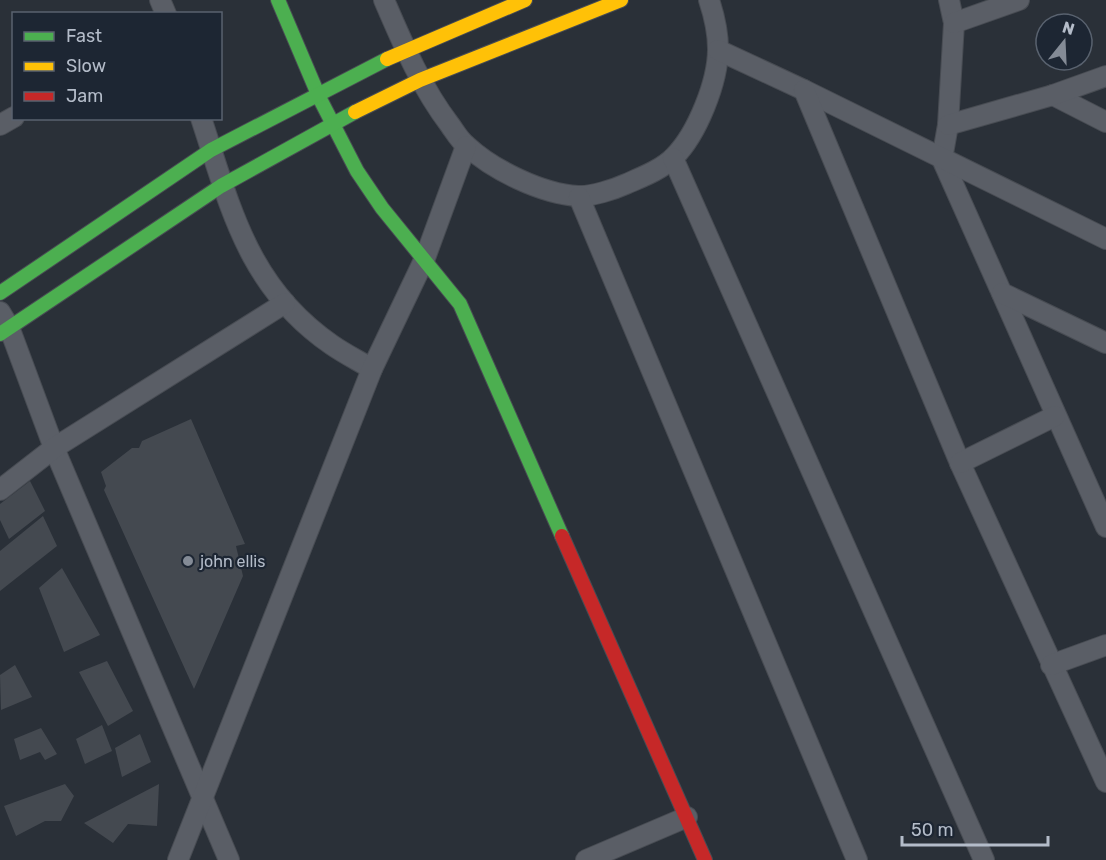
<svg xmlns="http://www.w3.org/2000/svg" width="1106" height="860" font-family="Rubik,sans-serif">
<rect width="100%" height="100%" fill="#2a3038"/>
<g fill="#444950">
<path d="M191,419L245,544L236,546L243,576L194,689L104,490L106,486L101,472L132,448H139L142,441Z"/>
<path d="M30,481L45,511L9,539L0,520V504Z"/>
<path d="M43,516L57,546L0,591V551Z"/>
<path d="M62,568L100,635L64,652L39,588Z"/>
<path d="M107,661L133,711L108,726L79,672Z"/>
<path d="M15,665L32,697L1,710L0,675Z"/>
<path d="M102,725L112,751L85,764L76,739Z"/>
<path d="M41,728L57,754L45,760L40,752L20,760L14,739Z"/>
<path d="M140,734L151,762L122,777L115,748Z"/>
<path d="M65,784L74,796L61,821H45L16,836L4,806Z"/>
<path d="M159,784L157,826L128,824L113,843L84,823Z"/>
</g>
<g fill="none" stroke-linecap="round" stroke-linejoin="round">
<g stroke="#484c53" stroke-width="22">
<g id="street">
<path d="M160,0L166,14"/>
<path d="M384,0C403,44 421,87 450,125C455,132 460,141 467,146C493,170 542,194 578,196C591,197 615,189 626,184C642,177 661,170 674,157C697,134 718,82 718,49C718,33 714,15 709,0"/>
<path d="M949,0L954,23L948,125L942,159L1106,527"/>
<path d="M954,23L1019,0"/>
<path d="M718,50L804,90L1106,239"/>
<path d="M804,90L960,463L1106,782"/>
<path d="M1053,95L1106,122"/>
<path d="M201,118C231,209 248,287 332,345C345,354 359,361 372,369"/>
<path d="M0,125L14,117"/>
<path d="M948,125L1053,95L1106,76"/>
<path d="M673,158L984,860"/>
<path d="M579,197L857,860"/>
<path d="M1002,293L1106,343"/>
<path d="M0,312L9,327L54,448L229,860"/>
<path d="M960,463L1055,416"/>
<path d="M0,490L54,448L285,303"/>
<path d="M1051,665L1106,645"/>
<path d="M178,860L372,369L425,258L466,146"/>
<path d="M586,860L687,817"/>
</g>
</g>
<g stroke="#484c53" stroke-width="16">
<g id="fast">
<path d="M278,0L320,99L357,171L382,208L460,304L562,536"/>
<path d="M0,293L211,150L387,59"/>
<path d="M0,334L221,186L355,112"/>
</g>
</g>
<g stroke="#484c53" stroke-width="16">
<g id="slow">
<path d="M387,59L525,0"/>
<path d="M355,112L420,80L621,0"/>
</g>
</g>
<g stroke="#484c53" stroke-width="16">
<path id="jam" d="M562,536L705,860"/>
</g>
<use href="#street" stroke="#5a5e66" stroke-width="20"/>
<use href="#fast" stroke="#4caf50" stroke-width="14"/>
<use href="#slow" stroke="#ffc107" stroke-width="14"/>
<use href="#jam" stroke="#c62828" stroke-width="14"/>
</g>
<circle fill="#848b96" stroke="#1d2633" stroke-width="2" cx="188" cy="561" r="6"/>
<g text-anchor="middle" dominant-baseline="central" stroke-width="4.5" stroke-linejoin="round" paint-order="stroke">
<g font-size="16" fill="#b4bcc9" stroke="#1d2633" text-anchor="start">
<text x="200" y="561">john ellis</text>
</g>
</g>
<rect x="12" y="12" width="210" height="108" fill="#1d2633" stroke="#59626f" stroke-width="1.5"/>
<rect x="24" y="32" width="30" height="9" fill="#4caf50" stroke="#59626f" stroke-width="1.5"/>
<text x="66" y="42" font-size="18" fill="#b4bcc9">Fast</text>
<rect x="24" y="62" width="30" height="9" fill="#ffc107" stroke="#59626f" stroke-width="1.5"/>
<text x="66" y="72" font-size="18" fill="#b4bcc9">Slow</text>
<rect x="24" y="92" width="30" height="9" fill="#c62828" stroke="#59626f" stroke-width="1.5"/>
<text x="66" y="102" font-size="18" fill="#b4bcc9">Jam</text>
<g transform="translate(1064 42) rotate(18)"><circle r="28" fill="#1d2633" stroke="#59626f" stroke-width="1.5"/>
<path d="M0-4.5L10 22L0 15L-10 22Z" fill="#848b96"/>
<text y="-9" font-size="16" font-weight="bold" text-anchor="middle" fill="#b4bcc9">N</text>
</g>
<path d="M902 836v9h146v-9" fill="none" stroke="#b4bcc9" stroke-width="3"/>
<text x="911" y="836" font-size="18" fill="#b4bcc9" stroke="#1d2633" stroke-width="4.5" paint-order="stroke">50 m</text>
</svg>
